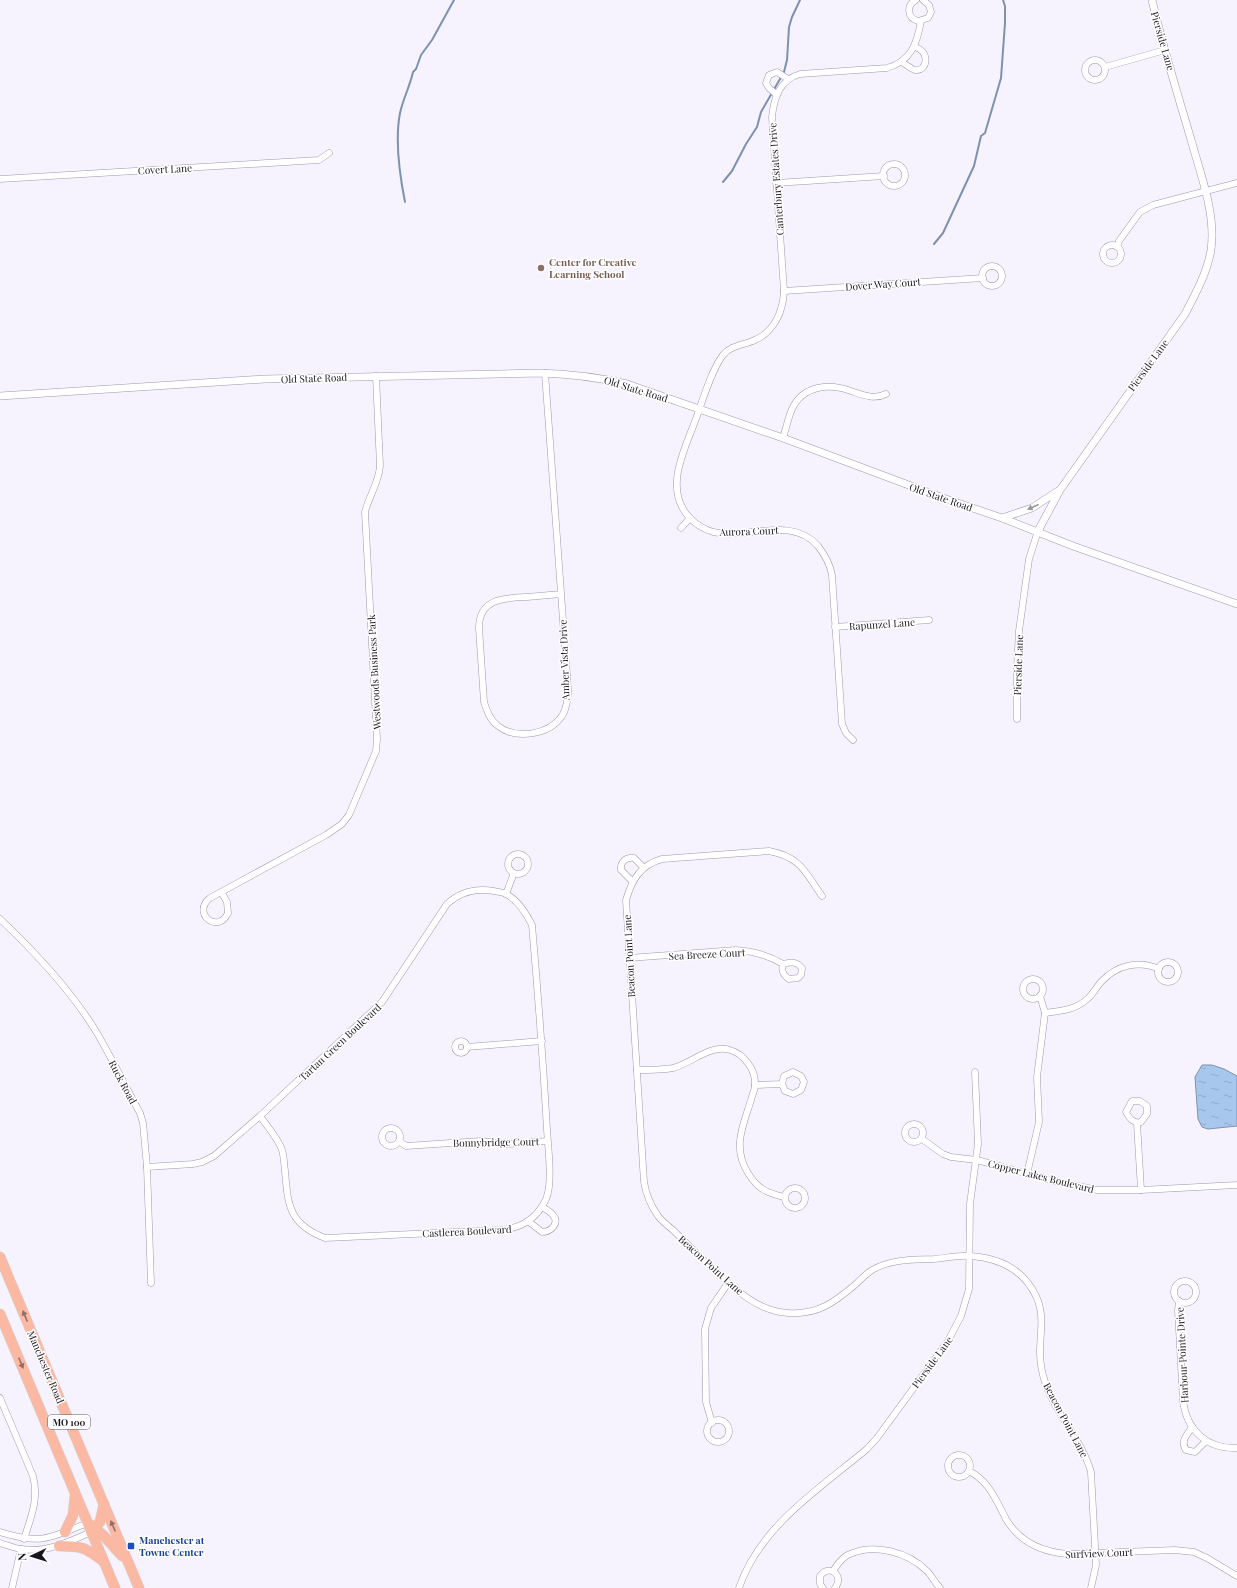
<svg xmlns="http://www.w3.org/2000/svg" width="1237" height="1588" font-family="'Playfair Display',serif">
<defs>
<pattern id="water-ripples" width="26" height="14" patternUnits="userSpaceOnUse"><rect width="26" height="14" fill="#a7c8ec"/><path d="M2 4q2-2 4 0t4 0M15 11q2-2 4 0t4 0" fill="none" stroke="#8fabca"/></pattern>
</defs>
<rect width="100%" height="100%" fill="#f7f3fe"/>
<path fill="url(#water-ripples)" stroke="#7c92ae" d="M1202,1065H1212L1224,1069L1237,1076V1126L1208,1129L1202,1127L1198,1119L1195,1077Z"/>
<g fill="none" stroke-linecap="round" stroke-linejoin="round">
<g stroke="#7c92ae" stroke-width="2">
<path d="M723,182L732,171L746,144L757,127L761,112L784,72L787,60L789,27L792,17L800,0"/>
<path d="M405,202C400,177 395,139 400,113C403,99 410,86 413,72L416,69L421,55L432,40L454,0"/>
<path d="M934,244L943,233L974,166L981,136L985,133L1001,78L1005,23V6L1003,0"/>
</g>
<g stroke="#9e96ae" stroke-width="7">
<g id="minor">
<path d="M916,0C906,5 907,18 918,21L928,18L931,12L929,5L923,0"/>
<circle cx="1095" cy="70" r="10"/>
<path d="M901,62C906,64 911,69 915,70C927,72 931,52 915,47"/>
<path d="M1105,67L1165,50"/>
<path d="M777,95L769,88L766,83L769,75L777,72L788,79"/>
<circle cx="894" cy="175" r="11"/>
<path d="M0,179L319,160L329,153"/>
<path d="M776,183L884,176"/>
<circle cx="1112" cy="254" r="9"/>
<path d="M1117,247L1119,241L1140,212L1153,205L1237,183"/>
<circle cx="992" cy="276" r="10"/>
<path d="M784,291L983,278"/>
<path d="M545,373L568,689C568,698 567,708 562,716C549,735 516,740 498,726C490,720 487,711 484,702L479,628C479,598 505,598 527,597C538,596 550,595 561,594"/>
<path d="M783,438C786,429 788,418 792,409C803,385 830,383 851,391C863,395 874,400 886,394"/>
<path d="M681,528L690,518"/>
<path d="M835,627L929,620"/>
<path d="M1017,719V668L1019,631L1029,559L1038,531"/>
<path d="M853,740L846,733L842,724L832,575C830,564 825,555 818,546C791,515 747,540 713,532C703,529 695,524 688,516C663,487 686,447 697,416C703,399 712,369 723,355C731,345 744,345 755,340C775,331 783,311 784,291L772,117C774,97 780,80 800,74L887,68C911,61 917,44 921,21"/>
<circle cx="518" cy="864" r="10"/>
<path d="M632,881L621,870C620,862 626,857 634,858L644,868"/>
<path d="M222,893L227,902L228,913C218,935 191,913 210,898L326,835L342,824L349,815L376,751L377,739L365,512C369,496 379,482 380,466L376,376"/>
<path d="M506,894L514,873"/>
<path d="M822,896C805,872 801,857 769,851L662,859C640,865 632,880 626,900L644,1182C646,1194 651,1206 658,1216C662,1221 668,1226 673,1230C684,1241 695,1252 707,1263C730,1284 754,1311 788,1313C818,1315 835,1302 856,1284C861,1279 866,1274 872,1270C891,1259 912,1260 934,1259C946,1258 959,1255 971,1256C999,1258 1023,1269 1036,1296C1045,1315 1040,1333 1040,1352C1040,1364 1042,1374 1046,1385C1057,1416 1082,1440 1091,1472L1096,1565L1091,1588"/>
<path d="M0,919C36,953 71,990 97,1033C112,1059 126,1087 140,1113L143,1123L147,1167L151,1283"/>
<path d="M629,958L736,950C753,951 768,955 783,964C781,971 783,975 789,979L798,978L801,975L802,968C796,961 791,962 783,964"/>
<circle cx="1168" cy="972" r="10"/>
<circle cx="1033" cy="989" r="10"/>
<path d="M1045,1013C1059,1011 1075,1010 1086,1000C1093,995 1096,987 1102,981C1117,965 1139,960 1159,969"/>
<circle cx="461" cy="1047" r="6"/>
<path d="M467,1047L542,1041"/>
<path d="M637,1070C648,1070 662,1070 673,1068C692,1063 710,1044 730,1050C744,1054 756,1070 755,1085C755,1090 752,1095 751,1100C743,1126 732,1147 748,1173C757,1188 766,1193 784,1197"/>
<path d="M755,1085L782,1084L785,1091L793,1094L801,1090L804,1082L801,1076L793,1072L784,1076L782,1084"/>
<path d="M1132,1101H1140L1147,1106V1114L1141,1122C1133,1124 1129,1118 1126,1112Z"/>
<path d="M1137,1123L1141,1190"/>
<circle cx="914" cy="1133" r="9"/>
<circle cx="391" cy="1137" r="9"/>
<path d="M922,1139L943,1154L951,1157L977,1160L1054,1181L1097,1190H1141L1237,1185"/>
<path d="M399,1141L406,1146L481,1141L508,1144L547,1141"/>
<path d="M147,1167L193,1164L202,1162L214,1156L260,1116L382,1002L447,904C461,891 476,888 494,891C497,892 503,892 506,894C518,900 526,913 532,925C538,993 543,1061 547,1129C548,1147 553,1184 546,1199C537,1219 522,1228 501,1230L325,1238C289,1224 288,1206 285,1171C284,1164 284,1156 282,1150C279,1140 267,1126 260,1116"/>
<path d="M1027,1174L1039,1122L1037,1077L1045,1013L1040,996"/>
<circle cx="795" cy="1198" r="10"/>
<path d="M528,1221L542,1232C551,1232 560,1223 553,1215C550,1211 545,1209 542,1207"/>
<circle cx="1185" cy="1292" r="11"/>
<path d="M1179,1301L1178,1310L1183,1401C1187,1431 1207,1449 1237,1448"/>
<path d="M0,1398L33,1476C39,1499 31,1517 24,1539"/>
<circle cx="718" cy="1431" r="11"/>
<path d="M712,1423L706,1402L705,1329L711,1308L728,1283"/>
<path d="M1192,1427C1187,1435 1180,1441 1186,1450L1195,1452L1206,1441"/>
<circle cx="959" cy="1466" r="11"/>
<path d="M969,1471C989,1481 996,1500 1006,1519C1020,1543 1042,1552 1068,1554L1175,1550L1194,1552L1207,1558L1237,1576"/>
<path d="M0,1532C43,1545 48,1538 88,1523"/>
<path d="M0,1543C7,1545 14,1548 21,1549C46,1553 69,1542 91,1532"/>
<path d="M833,1571C837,1565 842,1557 850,1554C874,1543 908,1552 927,1571C932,1576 935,1583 940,1588"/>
<path d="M12,1588L21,1549"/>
<path d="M739,1588C760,1526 819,1489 867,1449L877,1438L948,1341L961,1316L969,1289L970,1204L978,1144L975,1072"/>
<path d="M823,1588L820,1584V1576C829,1563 845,1576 835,1588"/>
</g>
</g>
<g stroke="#9e96ae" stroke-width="8">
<g id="tertiary">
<path d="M0,396L265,379L540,373C571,374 597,377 627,384L783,438L946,499L1002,518L1073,546L1237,604"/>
<path d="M1002,518L1032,508L1058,491"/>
<path d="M1038,531L1060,490L1185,314C1196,293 1207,273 1211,250C1216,214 1201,176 1192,143C1178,95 1163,48 1152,0"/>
</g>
</g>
<g stroke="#d5d5d6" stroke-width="11">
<g id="trunk">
<path d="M0,1257L139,1588"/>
<path d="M0,1314L115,1588"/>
<path d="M88,1523L104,1536L122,1556"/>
<path d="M65,1532L73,1515L75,1496"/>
<path d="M91,1532L100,1522L104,1504"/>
<path d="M59,1546C81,1546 85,1547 103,1561"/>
</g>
</g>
<use href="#minor" stroke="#fff" stroke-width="6"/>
<use href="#tertiary" stroke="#fff" stroke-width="7"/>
<use href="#trunk" stroke="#fbb8a3" stroke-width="10"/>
</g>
<defs><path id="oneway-solid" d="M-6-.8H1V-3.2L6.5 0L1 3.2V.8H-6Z"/></defs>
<use fill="#97969a" href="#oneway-solid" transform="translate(1033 507) rotate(156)"/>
<g fill="#956f67">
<use href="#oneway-solid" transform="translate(25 1316) rotate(-113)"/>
<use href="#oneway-solid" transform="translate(21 1363) rotate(67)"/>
<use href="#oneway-solid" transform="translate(113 1526) rotate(-113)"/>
</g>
<circle fill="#8d6e63" stroke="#fff" stroke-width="1.5" cx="541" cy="268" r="4"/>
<rect fill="#1a4fb4" stroke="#fff" stroke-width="1.5" x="127" y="1542" width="8" height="8" rx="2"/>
<g text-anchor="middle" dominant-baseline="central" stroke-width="3" stroke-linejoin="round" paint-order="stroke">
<rect fill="#fff" stroke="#5d5b62" stroke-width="1" x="48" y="1415" width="42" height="14" rx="3"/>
<g font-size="9" font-weight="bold" fill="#18151e">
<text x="69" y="1422">MO 100</text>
</g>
<g font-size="10" fill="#18151e" stroke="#fff">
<text transform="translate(1163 41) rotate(74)">Pierside Lane</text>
<text transform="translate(165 169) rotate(-3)">Covert Lane</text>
<text transform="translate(776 179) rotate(-94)">Canterbury Estates Drive</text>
<text transform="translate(883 284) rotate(-4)">Dover Way Court</text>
<text transform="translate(1148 365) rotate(-54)">Pierside Lane</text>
<text transform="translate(314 378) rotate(-2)">Old State Road</text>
<text transform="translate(636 389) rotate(17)">Old State Road</text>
<text transform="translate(941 497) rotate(19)">Old State Road</text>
<text transform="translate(749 531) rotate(-2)">Aurora Court</text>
<text transform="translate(882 624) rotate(-4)">Rapunzel Lane</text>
<text transform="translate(564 660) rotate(-92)">Amber Vista Drive</text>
<text transform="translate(1018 665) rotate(-88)">Pierside Lane</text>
<text transform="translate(374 672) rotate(-93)">Westwoods Business Park</text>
<text transform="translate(707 954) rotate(-3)">Sea Breeze Court</text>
<text transform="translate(629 956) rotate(-93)">Beacon Point Lane</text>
<text transform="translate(340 1042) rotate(-43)">Tartan Green Boulevard</text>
<text transform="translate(123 1082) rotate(62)">Ruck Road</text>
<text transform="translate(496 1142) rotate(-1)">Bonnybridge Court</text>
<text transform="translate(1041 1176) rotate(14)">Copper Lakes Boulevard</text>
<text transform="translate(467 1231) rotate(-3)">Castlerea Boulevard</text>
<text transform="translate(711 1265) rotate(42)">Beacon Point Lane</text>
<text transform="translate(1182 1355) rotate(-93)">Harbour Pointe Drive</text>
<text transform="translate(932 1362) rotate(-54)">Pierside Lane</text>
<text transform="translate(46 1367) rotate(67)">Manchester Road</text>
<text transform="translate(1066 1420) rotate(62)">Beacon Point Lane</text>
<text transform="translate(1099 1553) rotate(-2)">Surfview Court</text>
</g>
<g font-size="10" font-weight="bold" fill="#785e54" stroke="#fff" text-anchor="start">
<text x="549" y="262">Center for Creative<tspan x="549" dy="12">Learning School</tspan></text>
</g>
<g font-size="10" font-weight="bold" fill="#164399" stroke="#fff" text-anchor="start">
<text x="139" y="1540">Manchester at<tspan x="139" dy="12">Towne Center</tspan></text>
</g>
</g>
<g transform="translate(32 1556) rotate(266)" stroke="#ffffff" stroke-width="3" paint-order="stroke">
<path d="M0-3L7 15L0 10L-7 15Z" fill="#18151e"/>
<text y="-6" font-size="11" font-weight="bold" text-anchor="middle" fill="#18151e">N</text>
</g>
</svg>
